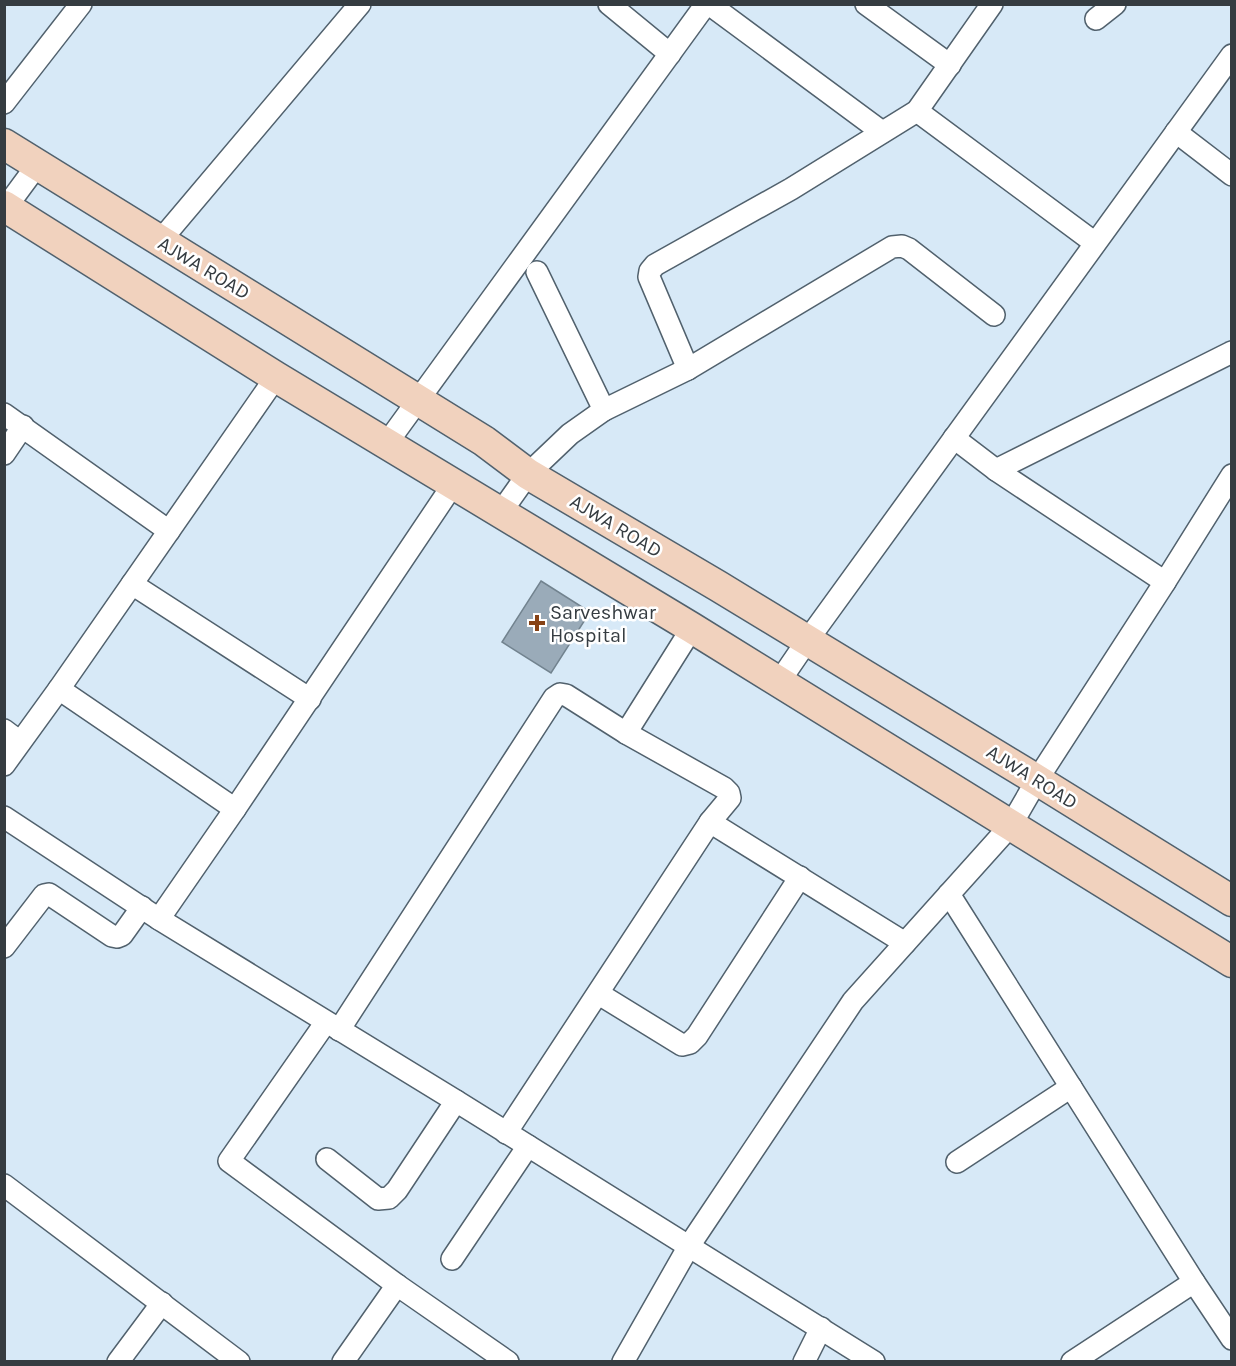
<svg xmlns="http://www.w3.org/2000/svg" width="1236" height="1366" font-family="Karla,sans-serif">
<rect width="100%" height="100%" fill="#d7e9f7"/>
<path fill="#9aabb9" stroke="#72838f" stroke-width="1.5" d="M541,581L590,612L551,673L502,642Z"/>
<g fill="none" stroke-linecap="round" stroke-linejoin="round">
<g stroke="#51616d" stroke-width="24">
<g id="street">
<path d="M609,4L670,54"/>
<path d="M709,4L882,132"/>
<path d="M866,4L950,65"/>
<path d="M1096,19L1115,4"/>
<path d="M4,103L81,4"/>
<path d="M917,111L1095,243"/>
<path d="M1176,132L1232,175"/>
<path d="M4,210L38,164"/>
<path d="M160,241L360,4"/>
<path d="M537,272L604,410"/>
<path d="M688,369L649,277L650,271L655,265L791,189L917,111L992,4"/>
<path d="M4,414L169,531"/>
<path d="M387,443L706,4"/>
<path d="M4,454L23,426"/>
<path d="M996,470L1232,352"/>
<path d="M501,512L528,474L570,434L604,410L688,369L892,247L902,246L909,249L994,315"/>
<path d="M1165,582L1232,475"/>
<path d="M132,584L310,699"/>
<path d="M779,682L807,641L1232,55"/>
<path d="M59,689L235,809"/>
<path d="M4,730L20,742"/>
<path d="M626,733L692,628"/>
<path d="M4,765L59,689L276,377"/>
<path d="M4,817L159,919L456,1101L874,1362"/>
<path d="M710,822L905,943"/>
<path d="M949,894L1194,1282L1232,1339"/>
<path d="M159,919L235,809L454,483"/>
<path d="M4,947L44,895L49,894L112,936L117,937L122,935L142,907"/>
<path d="M599,994L682,1045L690,1043L697,1036L800,877"/>
<path d="M326,1022L229,1161L397,1285L343,1362"/>
<path d="M339,1030L554,698L560,694L566,695L626,733L724,788L729,793L730,798L710,822L506,1133"/>
<path d="M327,1159L378,1199L389,1198L397,1190L456,1101"/>
<path d="M957,1162L1071,1087"/>
<path d="M4,1185L239,1362"/>
<path d="M452,1259L528,1146"/>
<path d="M397,1285L508,1362"/>
<path d="M118,1362L162,1303"/>
<path d="M623,1362L689,1246L853,1001L1011,825L1037,780L1165,582L996,470L954,438"/>
<path d="M804,1362L821,1328"/>
<path d="M1072,1362L1194,1282"/>
</g>
</g>
<g stroke="#51616d" stroke-width="33">
<g id="secondary">
<path d="M4,144L484,441L528,474L718,586L1037,780L1232,901"/>
<path d="M4,206L276,377L692,628L1232,962"/>
</g>
</g>
<use href="#street" stroke="#fff" stroke-width="21"/>
<use href="#secondary" stroke="#f1d2be" stroke-width="30"/>
</g>
<path fill="#864216" stroke="#fff" stroke-width="2" d="M534 614h6v6h6v6h-6v6h-6v-6h-6v-6h6z"/>
<g text-anchor="middle" dominant-baseline="central" stroke-width="5" stroke-linejoin="round" paint-order="stroke">
<g font-size="20" fill="#353c41" stroke="#fff">
<text transform="translate(204 268) rotate(31)">AJWA ROAD</text>
<text transform="translate(616 526) rotate(31)">AJWA ROAD</text>
<text transform="translate(1032 777) rotate(32)">AJWA ROAD</text>
</g>
<g font-size="20" fill="#353c41" stroke="#fff" text-anchor="start">
<text x="550" y="612">Sarveshwar<tspan x="550" dy="23">Hospital</tspan></text>
</g>
</g>
<rect width="1236" height="1366" fill="none" stroke="#353c41" stroke-width="12"/>
</svg>
